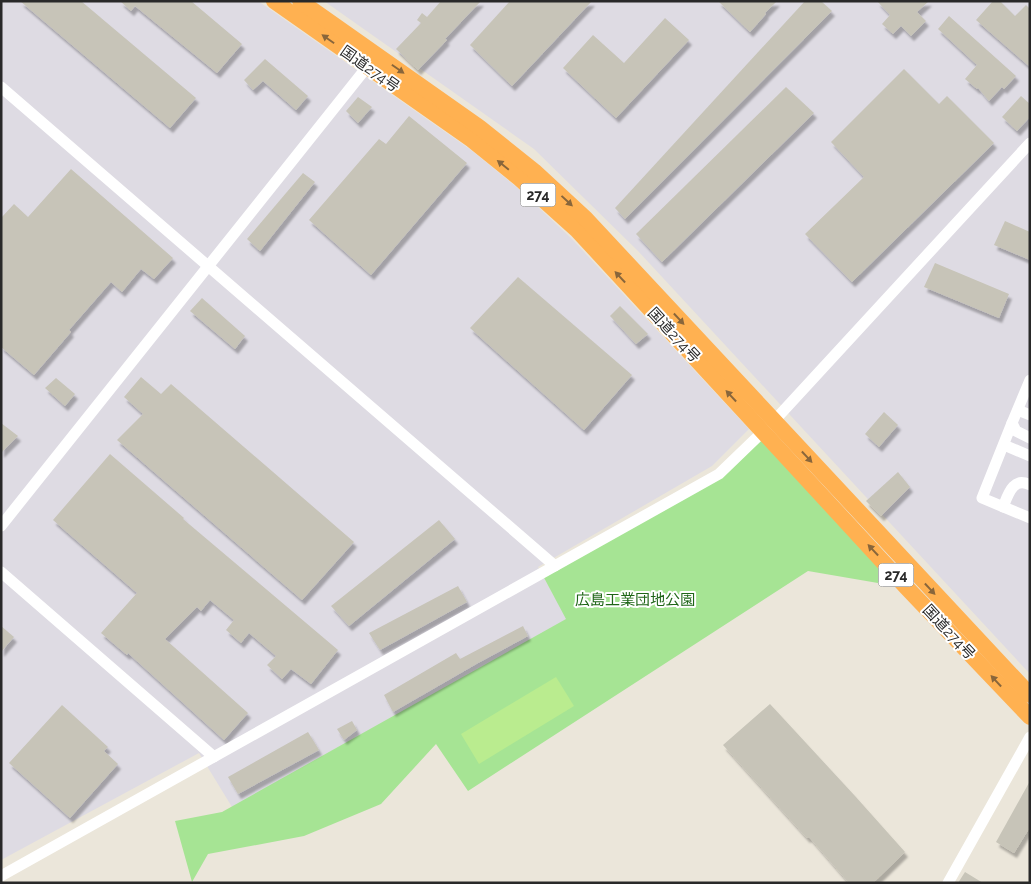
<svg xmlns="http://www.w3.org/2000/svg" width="1031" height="884" font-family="Raleway,'Noto Sans JP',sans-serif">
<defs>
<filter id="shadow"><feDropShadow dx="3" dy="5" stdDeviation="1" flood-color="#0004"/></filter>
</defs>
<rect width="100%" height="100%" fill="#ebe6da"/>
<g fill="#dedbe3">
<path d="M1,1H258L471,150L520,190L572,239L749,429L712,466L538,567L567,619L232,807L199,753L1,860Z"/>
<path d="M324,1H1030V674L638,251L534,149Z"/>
</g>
<path fill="#a6e494" d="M764,432L907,588L808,571L468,791L436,744L381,804L304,836L208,854L192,882L175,821L222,812L566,619L542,574L719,474Z"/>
<path fill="#baec8f" d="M556,677L574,706L479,764L461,734Z"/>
<g fill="#c7c4b8" filter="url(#shadow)">
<path d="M20,1H81L196,98L170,128Z"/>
<path d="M120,1H191L242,44L217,73L135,6L131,11Z"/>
<path d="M441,1H481L445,39L447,40L418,70L396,49L421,23L417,20L422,13L427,17Z"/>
<path d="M510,1H592L512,86L470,45Z"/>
<path d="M718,1H777L765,13L766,14L750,32Z"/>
<path d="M805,1H821L832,11L625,219L615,208Z"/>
<path d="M877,1H929L917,12L926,21L911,36L901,26L893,34L882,24L890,15Z"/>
<path d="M993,1H1000L1015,16L1026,5L1030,9V67L976,20Z"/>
<path d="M949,16L1016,76L1004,89L1002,87L989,101L978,88L977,89L965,79L977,65L938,29Z"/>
<path d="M665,18L689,40L616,118L563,68L593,35L624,63Z"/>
<path d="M265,59L308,96L296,110L263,81L253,90L244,80Z"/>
<path d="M904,69L939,104L947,96L994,143L852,282L805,234L864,177L831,142Z"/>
<path d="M786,87L814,113L662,262L636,234Z"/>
<path d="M1021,96L1030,104V117L1017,131L1002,117Z"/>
<path d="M358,97L372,107L358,123L346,111Z"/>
<path d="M409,116L467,163L371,275L309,220L379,139L386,144Z"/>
<path d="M71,169L173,258L154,279L141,269L122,292L111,282L69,330L71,332L34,375L1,347V218L14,204L28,217Z"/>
<path d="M303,173L315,182L260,251L247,239Z"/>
<path d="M1005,221L1030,232V260L994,245Z"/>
<path d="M935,263L1009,294L999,318L924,287Z"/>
<path d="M518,277L632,375L584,430L470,328Z"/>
<path d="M202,298L245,336L235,349L190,311Z"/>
<path d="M620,306L648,334L636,344L610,316Z"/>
<path d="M141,377L161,394L171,384L354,542L302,600L117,440L143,414L124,397Z"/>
<path d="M56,378L75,394L65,406L45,388Z"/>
<path d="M884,412L898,425L879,447L865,434Z"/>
<path d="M1,423L18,436L1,453Z"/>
<path d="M110,454L184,518L183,519L338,650L311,684L291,669L282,679L267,665L276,656L249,633L241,643L226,630L234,620L210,600L201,611L197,607L165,639L248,713L224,740L128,653L127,655L101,633L137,593L53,520Z"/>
<path d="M898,472L910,487L881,516L866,501Z"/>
<path d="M439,520L455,539L349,626L331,606Z"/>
<path d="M458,586L467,602L380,650L369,633Z"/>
<path d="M1,626L14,637L1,652Z"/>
<path d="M523,626L528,636L478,663L393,712L384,695L456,653L460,659Z"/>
<path d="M770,704L855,796L905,852L873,883H849L809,837L807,838L723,745Z"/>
<path d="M62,705L108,747L104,751L118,764L70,818L9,763Z"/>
<path d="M352,721L357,730L344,740L337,729Z"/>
<path d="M308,732L319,750L238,794L228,777Z"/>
<path d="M1030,781V827L1014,853L996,842Z"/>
<path d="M965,872L983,883H958Z"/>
</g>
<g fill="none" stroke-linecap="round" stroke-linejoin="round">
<g stroke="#fff" stroke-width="11">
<path d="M1,87L555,566"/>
<path d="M1030,380L1012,423L1016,431L1030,438"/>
<path d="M1018,410L1030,415"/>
<path d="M1012,423L982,498L1030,518"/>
<path d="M1004,445L1030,456"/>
<path d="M1003,507C1008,495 1013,476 1030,485"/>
<path d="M1,526L371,62"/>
<path d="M1,572L214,757"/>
<path d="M1,876L719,474L774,421L1030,143"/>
<path d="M948,883L1030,737"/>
</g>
<g stroke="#ffb151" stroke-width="16">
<path d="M274,1L472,140L519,178L577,230L907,588L1030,717"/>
<path d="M300,1L479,127L534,171L586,219L1030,695"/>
</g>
</g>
<defs><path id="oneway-solid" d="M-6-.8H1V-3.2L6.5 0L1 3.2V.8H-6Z" transform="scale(1.25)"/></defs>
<g fill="#89663b">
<use href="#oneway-solid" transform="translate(328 39) rotate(-145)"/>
<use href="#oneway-solid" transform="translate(398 69) rotate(35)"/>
<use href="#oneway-solid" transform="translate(503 165) rotate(-141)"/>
<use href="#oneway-solid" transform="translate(567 201) rotate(43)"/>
<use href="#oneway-solid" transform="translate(620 277) rotate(-133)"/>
<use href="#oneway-solid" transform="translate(679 319) rotate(47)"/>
<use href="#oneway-solid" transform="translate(731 396) rotate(-133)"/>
<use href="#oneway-solid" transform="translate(807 457) rotate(47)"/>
<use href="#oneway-solid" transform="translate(873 550) rotate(-133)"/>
<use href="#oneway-solid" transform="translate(930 589) rotate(47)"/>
<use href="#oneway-solid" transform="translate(996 681) rotate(-133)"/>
</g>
<g text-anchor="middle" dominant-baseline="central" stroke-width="4" stroke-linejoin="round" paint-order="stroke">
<g fill="#fff" stroke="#696969" stroke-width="1">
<rect x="520.5" y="183.5" width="35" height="23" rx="4"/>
<rect x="878.5" y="563.5" width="35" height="23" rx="4"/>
</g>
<g font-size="14" font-weight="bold" fill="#292929">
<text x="538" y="195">274</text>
<text x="896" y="575">274</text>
</g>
<g font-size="15" fill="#292929" stroke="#fff">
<text transform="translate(370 69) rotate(35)">国道274号</text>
<text transform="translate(674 335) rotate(47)">国道274号</text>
<text transform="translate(949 632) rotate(47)">国道274号</text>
</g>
<g font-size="15" fill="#1f6618" stroke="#fff">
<text x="635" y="600">広島工業団地公園</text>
</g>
</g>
<rect width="1031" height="884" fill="none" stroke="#292929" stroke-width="5"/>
</svg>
